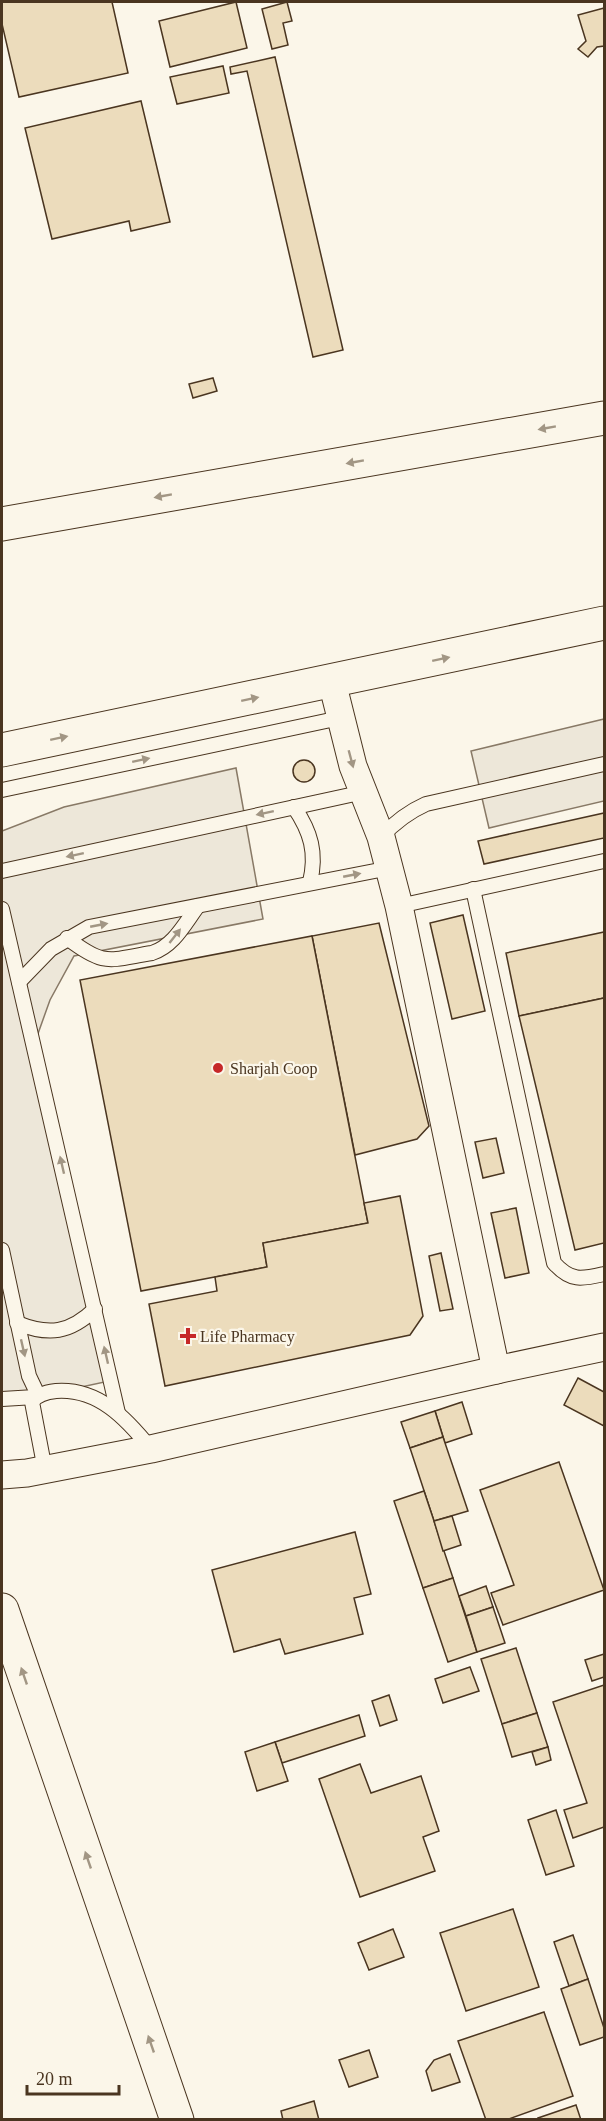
<svg xmlns="http://www.w3.org/2000/svg" width="606" height="2121" font-family="Georgia,serif">
<rect width="100%" height="100%" fill="#fbf6e9"/>
<g fill="#ede7d9" stroke="#887966" stroke-width="1.5">
<path d="M604,719V801L489,828L471,751Z"/>
<path d="M236,768L263,919L74,956L50,1000L35,1042L114,1380L2,1404V831L64,807Z"/>
</g>
<g fill="#ecdcbc" stroke="#4a3520" stroke-width="1.5">
<path d="M2,2H112L128,73L19,97L2,24Z"/>
<path d="M236,2L247,48L170,67L159,21Z"/>
<path d="M287,2L292,21L283,23L288,45L272,49L262,9Z"/>
<path d="M604,8V46L597,47L588,57L578,49L586,41L578,15Z"/>
<path d="M275,57L343,350L313,357L247,71L231,74L230,67Z"/>
<path d="M223,66L229,93L177,104L170,77Z"/>
<path d="M141,101L170,222L131,231L129,221L52,239L25,128Z"/>
<path d="M213,378L217,391L193,398L189,384Z"/>
<circle cx="304" cy="771" r="11"/>
<path d="M604,813V838L484,864L478,841Z"/>
<path d="M463,915L485,1011L452,1019L430,923Z"/>
<path d="M379,923L429,1126L417,1139L355,1155L312,936Z"/>
<path d="M604,932V998L519,1016L506,953Z"/>
<path d="M312,936L368,1223L263,1243L267,1267L141,1291L80,980Z"/>
<path d="M604,998V1243L575,1250L519,1016Z"/>
<path d="M496,1138L504,1173L483,1178L475,1142Z"/>
<path d="M400,1196L423,1316L410,1335L165,1386L149,1304L217,1291L215,1277L267,1267L263,1243L368,1223L364,1203Z"/>
<path d="M516,1208L529,1273L505,1278L491,1213Z"/>
<path d="M441,1253L453,1309L440,1311L429,1256Z"/>
<path d="M578,1378L604,1392V1426L564,1405Z"/>
<path d="M462,1402L472,1434L445,1443L435,1411Z"/>
<path d="M435,1411L443,1437L410,1448L401,1422Z"/>
<path d="M443,1437L468,1511L434,1521L410,1448Z"/>
<path d="M559,1462L604,1590L503,1625L491,1593L514,1585L480,1490Z"/>
<path d="M424,1491L453,1578L423,1588L394,1501Z"/>
<path d="M452,1516L461,1545L443,1551L434,1521Z"/>
<path d="M355,1532L371,1594L354,1598L363,1634L285,1654L280,1639L234,1652L212,1570Z"/>
<path d="M453,1578L477,1652L448,1662L423,1588Z"/>
<path d="M486,1586L493,1607L466,1616L459,1596Z"/>
<path d="M493,1607L505,1643L477,1652L466,1616Z"/>
<path d="M516,1648L537,1713L502,1724L481,1659Z"/>
<path d="M604,1654V1677L592,1681L585,1660Z"/>
<path d="M470,1667L479,1691L443,1703L435,1679Z"/>
<path d="M604,1685V1827L573,1838L564,1810L587,1803L553,1702Z"/>
<path d="M389,1695L397,1720L380,1726L372,1701Z"/>
<path d="M537,1713L548,1747L512,1757L502,1724Z"/>
<path d="M359,1715L365,1736L282,1763L275,1742Z"/>
<path d="M275,1742L288,1781L257,1791L245,1752Z"/>
<path d="M548,1747L551,1760L536,1765L532,1752Z"/>
<path d="M360,1764L371,1793L421,1776L439,1831L423,1837L435,1871L360,1897L319,1779Z"/>
<path d="M556,1810L574,1866L546,1875L528,1820Z"/>
<path d="M513,1909L539,1987L466,2011L440,1933Z"/>
<path d="M393,1929L404,1957L369,1970L358,1943Z"/>
<path d="M573,1935L588,1979L569,1986L554,1942Z"/>
<path d="M588,1979L604,2028V2037L580,2045L561,1989Z"/>
<path d="M544,2012L573,2096L506,2120H486L458,2041Z"/>
<path d="M369,2050L378,2077L349,2087L339,2060Z"/>
<path d="M450,2054L460,2082L432,2091L426,2071L434,2060Z"/>
<path d="M314,2101L319,2120H283L281,2111Z"/>
<path d="M576,2105L581,2120H539L538,2118Z"/>
</g>
<g fill="none" stroke-linecap="round" stroke-linejoin="round">
<g stroke="#4a3520" stroke-width="16">
<g id="lane">
<path d="M2,790L340,718"/>
<path d="M294,807C311,832 317,853 310,882"/>
<path d="M381,837C395,822 408,812 426,804L604,764"/>
<path d="M2,871L364,792"/>
<path d="M473,889L554,1263C571,1282 582,1279 604,1274"/>
<path d="M399,906L604,861"/>
<path d="M2,909L118,1413"/>
<path d="M67,938C105,967 108,960 152,953C174,946 185,923 198,906"/>
<path d="M19,982L51,949L89,927L390,868"/>
<path d="M2,1250L29,1376L38,1395"/>
<path d="M17,1323C49,1336 70,1333 95,1309"/>
<path d="M2,1399L35,1397"/>
<path d="M45,1470L32,1402C37,1394 47,1392 56,1391C98,1388 126,1418 151,1449"/>
</g>
</g>
<g stroke="#4a3520" stroke-width="29">
<g id="street">
<path d="M332,682L353,766L381,837L399,906L496,1370"/>
<path d="M2,1475L27,1473L151,1449L496,1370L604,1347"/>
</g>
</g>
<g stroke="#4a3520" stroke-width="35">
<g id="secondary">
<path d="M2,524L604,418"/>
<path d="M2,750L604,623"/>
<path d="M2,1610L177,2120"/>
</g>
</g>
<use href="#lane" stroke="#fbf6e9" stroke-width="14"/>
<use href="#street" stroke="#fbf6e9" stroke-width="27"/>
<use href="#secondary" stroke="#fbf6e9" stroke-width="33"/>
</g>
<defs><path id="oneway-solid" d="M-6-.8H1V-3.2L6.5 0L1 3.2V.8H-6Z" transform="scale(1.5)"/></defs>
<g fill="#a29684">
<use href="#oneway-solid" transform="translate(547 428) rotate(170)"/>
<use href="#oneway-solid" transform="translate(355 462) rotate(170)"/>
<use href="#oneway-solid" transform="translate(163 496) rotate(170)"/>
<use href="#oneway-solid" transform="translate(441 659) rotate(-12)"/>
<use href="#oneway-solid" transform="translate(250 699) rotate(-12)"/>
<use href="#oneway-solid" transform="translate(59 738) rotate(-12)"/>
<use href="#oneway-solid" transform="translate(351 759) rotate(75)"/>
<use href="#oneway-solid" transform="translate(141 760) rotate(-12)"/>
<use href="#oneway-solid" transform="translate(265 813) rotate(168)"/>
<use href="#oneway-solid" transform="translate(75 855) rotate(168)"/>
<use href="#oneway-solid" transform="translate(352 875) rotate(-11)"/>
<use href="#oneway-solid" transform="translate(99 925) rotate(-11)"/>
<use href="#oneway-solid" transform="translate(175 936) rotate(-52)"/>
<use href="#oneway-solid" transform="translate(62 1165) rotate(-103)"/>
<use href="#oneway-solid" transform="translate(23 1348) rotate(77)"/>
<use href="#oneway-solid" transform="translate(106 1355) rotate(-103)"/>
<use href="#oneway-solid" transform="translate(24 1676) rotate(-109)"/>
<use href="#oneway-solid" transform="translate(88 1860) rotate(-109)"/>
<use href="#oneway-solid" transform="translate(151 2044) rotate(-109)"/>
</g>
<g fill="#c62828" stroke="#fbf6e9" stroke-width="2">
<circle cx="218" cy="1068" r="6"/>
<path d="M185 1327h6v6h6v6h-6v6h-6v-6h-6v-6h6z"/>
</g>
<g text-anchor="middle" dominant-baseline="central" stroke-width="4.5" stroke-linejoin="round" paint-order="stroke">
<g font-size="16" fill="#4a3520" stroke="#fbf6e9" text-anchor="start">
<text x="230" y="1068">Sharjah Coop</text>
<text x="200" y="1336">Life Pharmacy</text>
</g>
</g>
<rect width="606" height="2121" fill="none" stroke="#4a3520" stroke-width="6"/>
<path d="M27 2085v9h92v-9" fill="none" stroke="#4a3520" stroke-width="3"/>
<text x="36" y="2085" font-size="18" fill="#4a3520" stroke="#fbf6e9" stroke-width="4.5" paint-order="stroke">20 m</text>
</svg>
